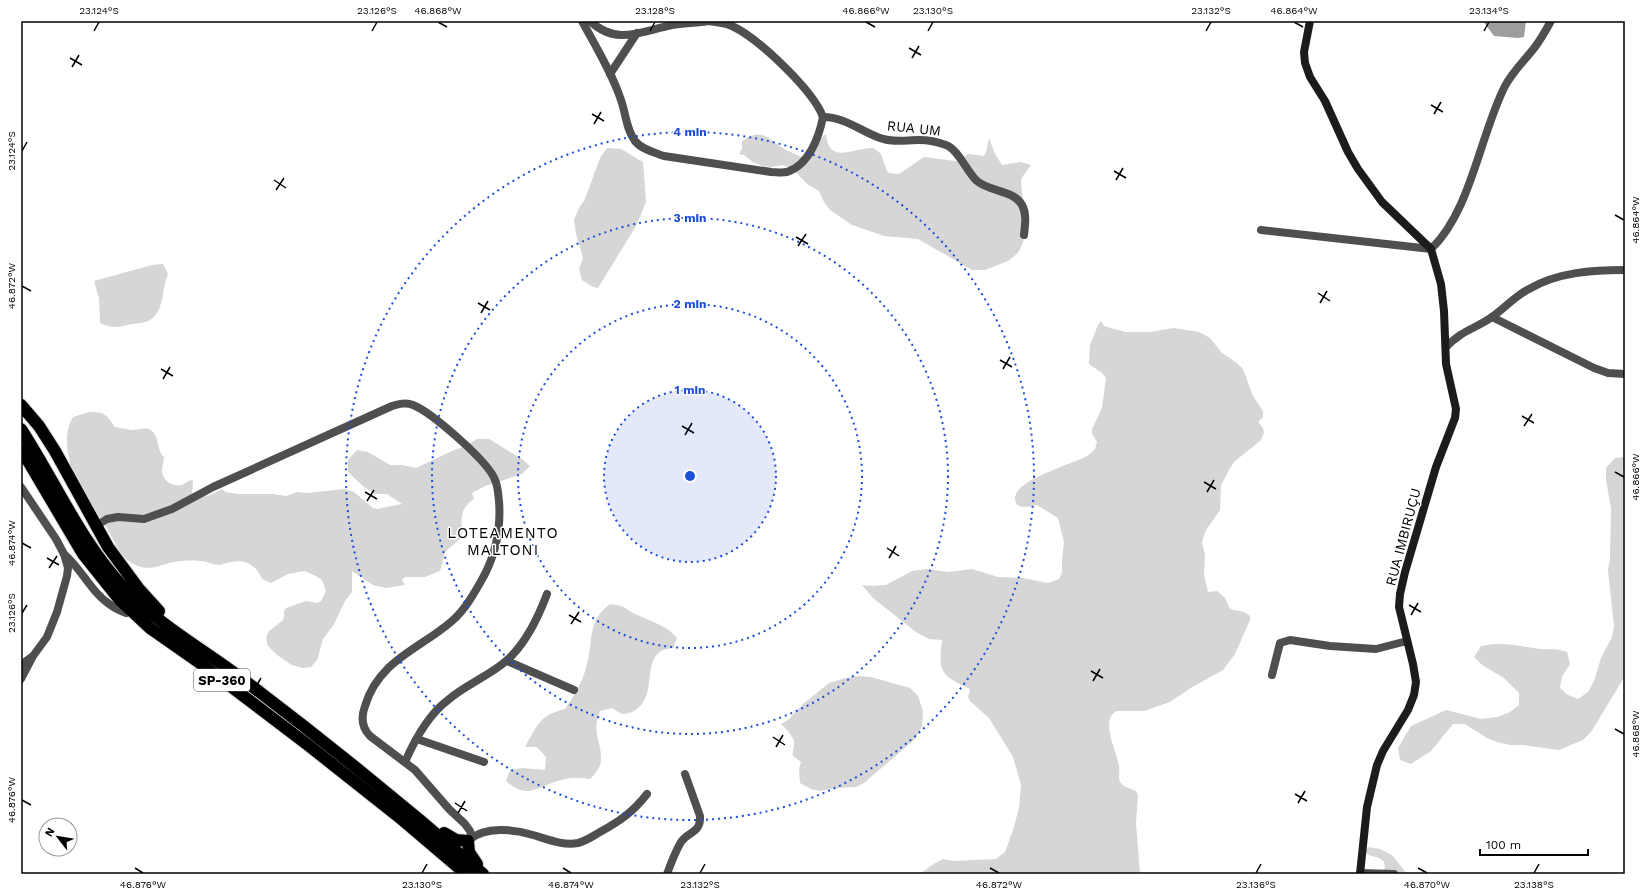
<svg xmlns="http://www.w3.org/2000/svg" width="1646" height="895" font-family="'Work Sans',sans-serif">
<rect width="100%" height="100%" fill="#fff"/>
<g fill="#d6d6d6">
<path d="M826,134C829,166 854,147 874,148L881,154L887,171L889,173L899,174L924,157L955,161L960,160L968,154L984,156L986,152L989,138L995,154L1002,165L1020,162L1031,165L1023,176L1021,180L1025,229L1023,243L1018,253L1008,261L985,270H972L918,239L884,236L852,225L830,210L824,202L819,191L807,184L793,169L783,165L771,167L762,166L753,162L744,155L739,154L742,149V141C762,127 767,138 784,149C790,152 797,155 804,158L811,146Z"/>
<path d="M607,148L621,149L643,162L646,202L636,226L598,288L593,287L582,280L579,269L583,258L576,234L574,220L578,210L585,199L600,158Z"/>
<path d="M163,264L168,274C161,290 165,313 148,321C144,323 138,323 133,324C118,327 114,329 100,323L99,298L94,281L152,265Z"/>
<path d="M1101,321L1104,326L1125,332H1150L1174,328L1199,332L1210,338L1222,353L1237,363L1243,369L1253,396L1263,411V417L1258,422L1263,428L1264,433L1261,440L1234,462L1229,470L1221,485L1220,510L1206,530L1202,542L1205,555L1204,575L1208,592L1217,591L1225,598L1230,609L1244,612L1250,616V620L1235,654L1223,670L1189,689L1170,702L1144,711H1117C1099,719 1117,752 1119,766C1120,771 1118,777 1120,782C1123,787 1132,789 1136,791L1138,795L1136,822L1140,874H920L932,865L943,859L954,861L996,859L1005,852L1013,830L1019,808L1021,785L1013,757L989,718L970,701L968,697L970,689C941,675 938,673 942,640L929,639L916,632L873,598L862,585L873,586L886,585L912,571L927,569L948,572L972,569L998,577L1022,578L1048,583L1059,579L1062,573V559L1064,542L1058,518L1037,505C1032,506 1024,508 1019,506C1016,504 1015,501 1015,498C1015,480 1072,464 1085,457C1089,455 1092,452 1095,449L1097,442L1092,434V429L1102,408L1106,378L1102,373L1089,364L1090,345L1098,325Z"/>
<path d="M89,412C105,412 106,414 115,427C120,428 126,429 131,430C142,430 150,424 156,437C159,445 158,451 164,457C164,461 162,466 162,470C162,480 171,487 182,485C186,483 188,480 193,480L192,496L194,499L210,495L222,489L226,492L237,494H274L286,496L297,492L307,493L345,489L354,492L373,508L377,509L402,504L387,494H375L364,487L348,472V460L357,450L368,452L390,465H402L416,468L452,451L465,446L477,439H489L522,459L530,466L522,474L485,486L472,493L474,499C458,510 462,519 462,537L445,552L440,571L425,577H405L402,580L405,585L386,588L373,585L352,571V592L345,601L334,624L323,639L317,660L311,667L302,668L292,665L277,655L268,646L266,638L269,631L283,620L284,616V611L286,608L306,601L318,603L321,601L326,591L322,580L316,576L304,571L288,574L271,583L262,579C256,565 246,559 231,562C227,562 223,565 219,565C215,565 211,563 207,562C198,560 183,560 174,562C163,564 152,570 141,567C118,560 117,543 105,525C99,515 91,505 84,495C72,474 59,440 73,417Z"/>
<path d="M1625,457V676L1591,732L1583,740L1559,750L1523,745H1510L1497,742L1487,738L1465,724H1453L1431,751L1411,764L1400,760L1398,748L1411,726L1446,710L1481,719L1497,717L1510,712L1519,705V693L1504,678L1482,665L1474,657L1481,646C1501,641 1519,646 1540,649C1550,650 1556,648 1567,652L1570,664L1562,677L1560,688L1568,695L1578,699L1588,692L1594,681L1601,658L1612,637L1614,626L1608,570L1610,558L1611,508L1606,480V468L1615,458Z"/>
<path d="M610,604L622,606L633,613L658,624L669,630L677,638L673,648C670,649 664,649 661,651C642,663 658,697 634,711C631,713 626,714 622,714L612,708L600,711C591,734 602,740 601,761C600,768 595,774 590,779C580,778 571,777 561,780C538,786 528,801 506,781L510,770L522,768L545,770L546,757L537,747H525C538,725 538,716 565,709C574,696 582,683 586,668C594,642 586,622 610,604Z"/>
<path d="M859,676L871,677L910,688L918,696L923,711L922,727L915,739L864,783L856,787L837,788L820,791L811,789L800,783L799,769L801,762L793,756C792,751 794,750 794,746C796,738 786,729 781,724L788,720L803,704L829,683L845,678Z"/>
<path d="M1368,847L1380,849L1392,855L1407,874H1378L1381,873L1385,868L1384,862C1379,855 1370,858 1365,852Z"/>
</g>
<path fill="#9d9d9d" d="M1483,21H1526L1524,37L1518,38L1494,36Z"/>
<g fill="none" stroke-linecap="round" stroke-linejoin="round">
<g stroke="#dbdbdb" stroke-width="14">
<g id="highway">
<path d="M21,405L39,426L55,451L108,547L139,589L159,611"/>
<path d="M21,429C56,483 81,543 126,590C160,626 206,651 245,681C327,743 406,807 483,874"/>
<path d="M21,449L83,554L119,599L150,628L200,663L308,745L399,817L466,874"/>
<path d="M444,833L456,840L468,841L469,852L477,864"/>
</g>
</g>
<g stroke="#4f4f4f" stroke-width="8">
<path d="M582,21C596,47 612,73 621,100C626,114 626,129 635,141C641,149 655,153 664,156L771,172C776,172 782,173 787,172C809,165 819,137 823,117C845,117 860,131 880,138C893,143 906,140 919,140C927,140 938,142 946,145C958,149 967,172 977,181C990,192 1014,190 1022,205C1027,214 1025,225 1024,235"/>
<path d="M590,21C616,46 642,31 672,25C684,23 697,23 709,21"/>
<path d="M708,21C717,22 725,23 732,26C758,38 813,90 823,117"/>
<path d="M610,74L637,33"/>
<path d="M1261,230L1431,249C1471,211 1480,135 1505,86C1513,71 1525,60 1535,47C1541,39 1546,30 1551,21"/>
<path d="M1492,317L1594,368L1608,373L1625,374"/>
<path d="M1446,347C1462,330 1475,329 1492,317C1505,308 1515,296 1529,289C1558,272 1593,270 1625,270"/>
<path d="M21,487L56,539L64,554L68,568L67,576L57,612L47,637L33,656L21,665"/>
<path d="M96,526L107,519L118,517L144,519L172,509L213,487L392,406C399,404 406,402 413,405C431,412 489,462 495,480C498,486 498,494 499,501C501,527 497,550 485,574C476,590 466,609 452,621C420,649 379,660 365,706C361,717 362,728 370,736L415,770L449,809L465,824L470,831L472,837"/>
<path d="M64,554C82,569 91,593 112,606C116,609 121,611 126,613"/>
<path d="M507,661L574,690"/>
<path d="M1272,675L1280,643L1290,640L1330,646L1376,649L1407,641"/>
<path d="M21,679L32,658"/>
<path d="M417,739L484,762"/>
<path d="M405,762C415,739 428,715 448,700C465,685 489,676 506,661C526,644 538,618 547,594"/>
<path d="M469,840C485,826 514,829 533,835C547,839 563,846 578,843C586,841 593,836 600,832C620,821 633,812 647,794"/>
<path d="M1360,873L1394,874"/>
<path d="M667,874C671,863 675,852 681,842C689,831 701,833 700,816L685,774"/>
</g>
<path stroke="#1c1c1c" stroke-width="8" d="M1310,21L1304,52L1305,63L1310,77L1325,101L1348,152L1358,169L1382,202L1431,249L1441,284L1444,311L1446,364L1456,409L1455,418L1436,467L1405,572L1400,594L1399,607L1413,664L1416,682L1414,695L1408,710L1383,751L1377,765L1367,807L1360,874"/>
<use href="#highway" stroke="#000" stroke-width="12"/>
</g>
<path fill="none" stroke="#000" stroke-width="1.5" d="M438,22L447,27M866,22L875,27M1294,22L1303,27M94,31L99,22M372,31L377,22M650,31L655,22M928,31L933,22M1206,31L1211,22M1484,31L1489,22M909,48L921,55M70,58L82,65M912,58L919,46M72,67L79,55M1431,105L1443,112M592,114L604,121M1434,114L1441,102M594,124L601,112M22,151L27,142M1114,171L1126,178M274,180L286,188M1116,180L1123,168M276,190L284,178M1615,215L1624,220M796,237L808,244M798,246L806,234M22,286L31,291M1318,293L1330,301M478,303L490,310M1320,303L1327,291M481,313L488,301M1000,360L1012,367M161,369L173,376M1003,369L1010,357M163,379L170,367M1522,416L1534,423M682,426L694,433M1524,426L1532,414M685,435L692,423M1615,472L1624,477M1204,482L1216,489M365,492L377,499M1207,492L1214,480M367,501L374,490M22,543L31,548M887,548L899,556M47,558L59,565M889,558L896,546M49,568L57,556M1409,605L1421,612M22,613L27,605M569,615L581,622M1411,615L1418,603M571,624L579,612M1091,671L1103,678M251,681L263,688M1093,681L1100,669M254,690L261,678M1615,729L1624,734M773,737L785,745M776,747L783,735M1295,794L1307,801M22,800L31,805M455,803L467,811M1298,803L1305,791M458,813L465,801M135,868L143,873M563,868L571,873M990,868L999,873M1418,868L1427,873M422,873L427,864M700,873L705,864M1256,873L1261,864M1534,873L1539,864"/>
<circle cx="690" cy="476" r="86" fill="#1d4ed8" fill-opacity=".12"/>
<g fill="none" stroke="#1d4ed8" stroke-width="2" stroke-dasharray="2 4">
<circle cx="690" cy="476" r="86"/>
<circle cx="690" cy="476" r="172"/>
<circle cx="690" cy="476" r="258"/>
<circle cx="690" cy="476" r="344"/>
</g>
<g text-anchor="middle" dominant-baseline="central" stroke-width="3" stroke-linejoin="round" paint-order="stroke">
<rect fill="#fff" stroke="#4c4c4c" stroke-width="1" x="194" y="669" width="56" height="22" rx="3"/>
<g font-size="13" font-weight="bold" fill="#000">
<text x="222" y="680">SP-360</text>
</g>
<g font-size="14" fill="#000" stroke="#fff">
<text transform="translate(914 128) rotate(6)">RUA UM</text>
<text transform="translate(1403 537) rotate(-75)">RUA IMBIRUÇU</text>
</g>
<g font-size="15" letter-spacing="1" fill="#000" stroke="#fff">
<text x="503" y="533">LOTEAMENTO<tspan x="503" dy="17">MALTONI</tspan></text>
</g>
</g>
<circle cx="690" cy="476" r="6" fill="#1d4ed8" stroke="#fff" stroke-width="2"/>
<g font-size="12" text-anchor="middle" font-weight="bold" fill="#1d4ed8" stroke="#fff" stroke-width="3" stroke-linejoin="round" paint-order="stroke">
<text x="690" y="136">4 min</text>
<text x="690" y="222">3 min</text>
<text x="690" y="308">2 min</text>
<text x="690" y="394">1 min</text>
</g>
<rect width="1646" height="895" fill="none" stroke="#ffffff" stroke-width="44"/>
<g transform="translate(58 837) rotate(301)"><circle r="19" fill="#ffffff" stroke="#999999"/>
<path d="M0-3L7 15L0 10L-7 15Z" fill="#000000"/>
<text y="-6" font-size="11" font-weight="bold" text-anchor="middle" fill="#000000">N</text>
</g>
<path d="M1480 849v6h108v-6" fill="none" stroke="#000000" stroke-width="2"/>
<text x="1486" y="849" font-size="12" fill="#000000" stroke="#ffffff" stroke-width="3" paint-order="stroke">100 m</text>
<rect x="22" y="22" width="1602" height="851" fill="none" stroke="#000" stroke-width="1.5"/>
<g font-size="10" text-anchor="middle" fill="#000">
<text x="99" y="14">23.124°S</text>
<text x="377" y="14">23.126°S</text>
<text x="438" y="14">46.868°W</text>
<text x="655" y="14">23.128°S</text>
<text x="866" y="14">46.866°W</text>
<text x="933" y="14">23.130°S</text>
<text x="1211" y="14">23.132°S</text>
<text x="1294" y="14">46.864°W</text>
<text x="1489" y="14">23.134°S</text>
<text transform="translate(11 151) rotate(-90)" y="4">23.124°S</text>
<text transform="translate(1635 220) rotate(-90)" y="4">46.864°W</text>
<text transform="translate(11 286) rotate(-90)" y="4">46.872°W</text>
<text transform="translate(1635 477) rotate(-90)" y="4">46.866°W</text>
<text transform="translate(11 543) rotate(-90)" y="4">46.874°W</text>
<text transform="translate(11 613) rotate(-90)" y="4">23.126°S</text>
<text transform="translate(1635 734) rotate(-90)" y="4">46.868°W</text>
<text transform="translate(11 800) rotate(-90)" y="4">46.876°W</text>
<text x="143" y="888">46.876°W</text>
<text x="422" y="888">23.130°S</text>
<text x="571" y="888">46.874°W</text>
<text x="700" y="888">23.132°S</text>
<text x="999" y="888">46.872°W</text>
<text x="1256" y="888">23.136°S</text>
<text x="1427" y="888">46.870°W</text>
<text x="1534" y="888">23.138°S</text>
</g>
</svg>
